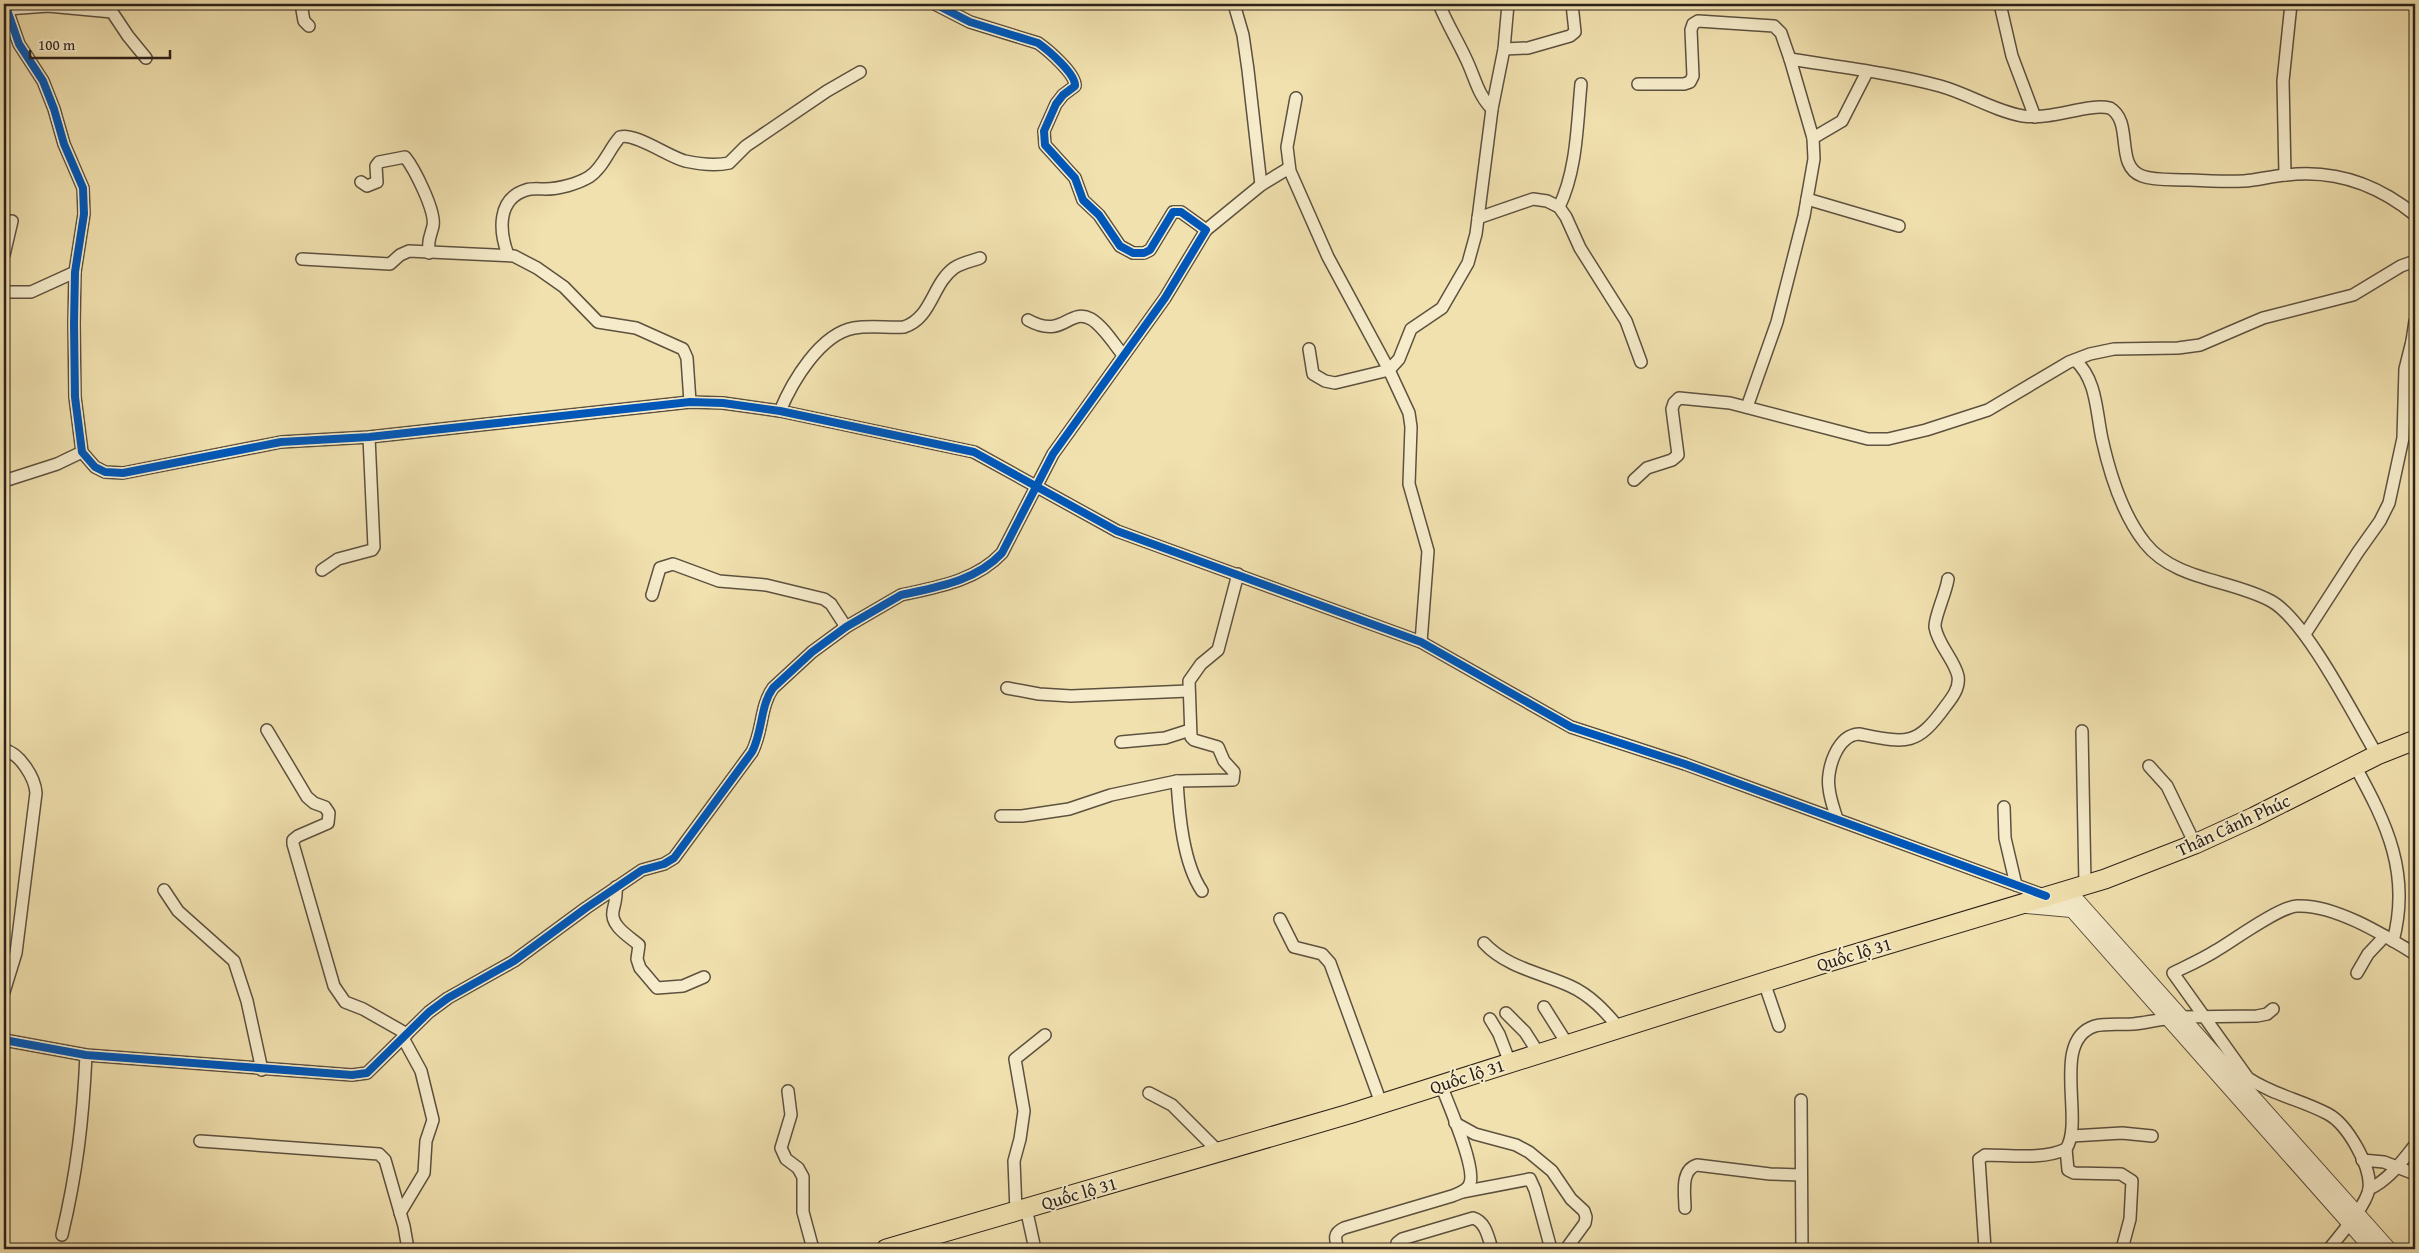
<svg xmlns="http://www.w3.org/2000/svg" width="2419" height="1253" font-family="'Gentium Book Plus',serif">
<rect width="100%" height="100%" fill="#f1e1af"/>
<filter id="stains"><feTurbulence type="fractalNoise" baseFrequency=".004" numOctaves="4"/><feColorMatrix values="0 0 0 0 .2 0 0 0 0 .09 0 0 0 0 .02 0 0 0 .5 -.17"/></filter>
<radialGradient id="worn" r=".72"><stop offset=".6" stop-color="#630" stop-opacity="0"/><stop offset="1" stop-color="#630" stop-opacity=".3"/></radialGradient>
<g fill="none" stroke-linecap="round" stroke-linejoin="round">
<g stroke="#5d513f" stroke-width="14">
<g id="minor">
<path d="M5,4L19,44L43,81L54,109L64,144L83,188L84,214L75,272L74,324L75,397L82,452L95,467L105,472L123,473L281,442L369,437L690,402L723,403L780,411L974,452L1117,531L1421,642L1571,727L1685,764L2046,896"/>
<path d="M301,4L304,21L309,26"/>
<path d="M1234,4L1243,35L1248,70L1261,185"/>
<path d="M1439,4C1447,24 1458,41 1467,61C1475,78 1478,95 1492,109"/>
<path d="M2000,4L2012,56L2035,117"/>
<path d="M7,9L48,6L112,12L128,36L146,58"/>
<path d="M1504,49L1528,48L1570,36L1575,32L1572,4"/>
<path d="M1790,59C1840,67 1892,73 1940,86C1969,94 1994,111 2023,116C2053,120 2087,103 2110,108C2134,122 2114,166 2142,176C2156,181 2174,179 2188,180C2207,181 2225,182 2244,181C2258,180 2272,176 2286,175C2335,169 2377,184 2415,215"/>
<path d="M1638,84H1684L1690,82L1693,76L1691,30L1693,24L1698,21L1774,26L1781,33L1790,59L1813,138L1814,159L1804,216L1777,322L1747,407"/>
<path d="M1296,98L1287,147L1290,171L1328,257L1389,370L1409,413L1411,427L1409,484L1428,551L1421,642"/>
<path d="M1813,138L1842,121L1867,72"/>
<path d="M2285,175L2283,81L2291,4"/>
<path d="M361,182L367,186L377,182L376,166L379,162L405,157C414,168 436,211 433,226C430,238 428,239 429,253"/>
<path d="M1807,199L1899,226"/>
<path d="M1559,207C1577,170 1577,125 1581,84"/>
<path d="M1478,218L1533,199L1547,201L1559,207L1566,217L1580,248L1626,321L1641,362"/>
<path d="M1206,230L1261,185L1289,168"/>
<path d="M4,255L12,221"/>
<path d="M508,255C499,231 497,199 526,190C532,188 539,189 545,189C559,189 577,184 589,177C603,168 609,149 620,137C634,132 669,157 685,161C699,164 715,166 729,163L746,146L827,91L860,72"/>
<path d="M302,259L390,264L400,255L409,251L514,256L537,268L564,287L598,322L636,328L683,349L687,358L690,402"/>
<path d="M4,292H31L75,272"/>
<path d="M1028,320C1064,340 1068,307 1091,319C1103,326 1114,344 1123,355"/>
<path d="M2415,321L2412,341H2415"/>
<path d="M1309,349L1313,374L1325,381L1335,383L1389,370L1399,359L1411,329L1442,308L1468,263L1476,234L1492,109L1504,49L1508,4"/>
<path d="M2075,360C2097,380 2096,411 2102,439C2110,475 2122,514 2145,543C2175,581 2231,579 2271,601C2306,620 2355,718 2377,755"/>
<path d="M780,411C792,382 820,334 854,328C870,325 888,328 904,327C932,318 932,284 954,268C961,263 972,261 980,258"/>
<path d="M1634,480L1647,468L1672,460L1678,455L1672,409L1674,403L1679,398L1730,403L1868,439H1888L1926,430L1988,410L2069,362L2090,354L2114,349L2178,348L2200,345L2263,318L2353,295L2401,266L2415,261"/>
<path d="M4,481L57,464L82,452"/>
<path d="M322,570L338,559L372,550L374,547L369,437"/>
<path d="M652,595L660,568L673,564L719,581L766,585L824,599L831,604L846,627"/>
<path d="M2305,634L2358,552L2380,521L2389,503L2403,438L2405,369L2412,341"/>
<path d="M1007,688L1039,694L1071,696L1188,691"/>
<path d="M267,730L307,797L314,803L325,807L329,813L328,823L298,836L293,840V844L334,986L345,1002L363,1009L407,1034"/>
<path d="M2082,731L2085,884"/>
<path d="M1121,742L1165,738L1190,730"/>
<path d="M4,750C20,753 35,778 36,793L16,953L4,992"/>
<path d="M2149,766L2167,786L2195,844"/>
<path d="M2355,766C2387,824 2411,874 2393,941"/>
<path d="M1177,781C1179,814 1183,863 1202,891"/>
<path d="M2004,807L2005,838L2016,885"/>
<path d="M1001,816H1022L1069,809L1111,795L1177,781L1233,780L1234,772L1224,761L1218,747L1194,740L1191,737L1189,681L1201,664L1218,650L1238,574"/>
<path d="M1837,819C1834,809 1830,799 1829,788C1826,770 1837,735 1859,734C1906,743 1916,747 1945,707C1952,698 1960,688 1958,676C1954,659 1938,645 1935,627C1934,618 1946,593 1948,579"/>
<path d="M616,887C617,897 615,902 613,911C610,926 630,937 639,945L637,959L640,968L657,988L683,986L704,977"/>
<path d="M164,890L178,911L234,961L247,1001L262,1070"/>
<path d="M1280,919L1294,947L1322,954L1330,963L1381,1103"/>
<path d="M1484,943C1506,967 1541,973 1570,986C1590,995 1605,1011 1619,1028"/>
<path d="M2357,973L2368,954L2385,936"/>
<path d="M1764,982L1779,1026"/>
<path d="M1544,1007L1568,1045"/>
<path d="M1506,1013L1525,1032L1539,1054"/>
<path d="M2180,1017L2257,1016L2267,1014L2273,1009"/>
<path d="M1490,1019L1499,1034L1510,1063"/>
<path d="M4,1040L86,1055L352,1075L367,1073L429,1012L448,998L514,961L586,908L642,870L664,864L674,858L752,752C763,731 760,706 773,688L812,652L846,627L901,595C937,587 976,581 1002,553L1053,454L1165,298L1206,230L1181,212H1173L1150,250L1144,253H1133L1120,246L1099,215L1083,200L1075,178L1045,145L1044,131L1056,104L1063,95L1075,86C1076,74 1048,50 1038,43L970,22L935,4"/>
<path d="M788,1091L791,1115L781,1148L786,1159L798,1168L803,1177V1212L813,1249"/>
<path d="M1149,1093L1172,1105L1219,1152"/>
<path d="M1801,1100L1802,1249"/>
<path d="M1455,1123L1475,1134L1516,1145L1529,1152L1552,1171L1571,1199L1584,1211L1586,1217L1585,1223L1566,1249"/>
<path d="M2072,1136L2122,1133L2152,1136"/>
<path d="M200,1141L379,1154L385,1160L404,1226L408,1249"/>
<path d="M2066,1149L2068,1170L2074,1173L2121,1174L2132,1181L2130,1219L2122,1249"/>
<path d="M2362,1160L2384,1162L2415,1174"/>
<path d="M2369,1189C2389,1180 2402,1161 2415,1145"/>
<path d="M1462,1192L1530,1179L1535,1190L1551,1249"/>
<path d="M1026,1208L1035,1249"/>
<path d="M1685,1208C1685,1194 1680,1170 1697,1165L1770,1174L1801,1175"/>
<path d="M1016,1211L1014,1161L1020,1139L1024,1111L1015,1059L1045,1035"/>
<path d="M400,1213L424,1173L426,1141L433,1120L421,1071L403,1038"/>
<path d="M62,1235C77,1172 83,1120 86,1055"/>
<path d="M1338,1249C1335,1239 1333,1233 1344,1228L1452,1196C1459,1193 1468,1191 1470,1183C1476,1167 1448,1103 1441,1085"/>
<path d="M1396,1249L1397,1243L1402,1239L1473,1218C1486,1222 1488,1237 1492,1249"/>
<path d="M1985,1249L1979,1159L1985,1155C2010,1155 2043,1160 2066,1149C2085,1121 2050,1040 2095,1026C2107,1023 2120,1025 2133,1024C2144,1023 2156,1020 2167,1019"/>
<path d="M2329,1249C2340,1235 2366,1206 2369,1189C2372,1167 2347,1124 2328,1114C2302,1100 2273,1095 2248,1078L2173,973C2187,966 2203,959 2217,950C2234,940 2279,907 2297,906C2334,904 2384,935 2415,954"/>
</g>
</g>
<g stroke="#5d513f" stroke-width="16">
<g id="tertiary">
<path d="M2068,890L2389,1249"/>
<path d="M2057,893L2372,1249"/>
<path d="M2027,906L2071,910"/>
</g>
</g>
<g stroke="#2c211a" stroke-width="21">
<path id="trunk" d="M886,1249L1349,1114L1825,963L2105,879L2195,844L2254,817L2377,755L2415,740"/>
</g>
<use href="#minor" stroke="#f6eccb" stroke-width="11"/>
<use href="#tertiary" stroke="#f6eccb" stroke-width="14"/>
<use href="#trunk" stroke="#f1e1af" stroke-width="19"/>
<g stroke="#f6eccb" stroke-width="11">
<g id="cycleway">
<path d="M5,4L19,44L43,81L54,109L64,144L83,188L84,214L75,272L74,324L75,397L82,452L95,467L105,472L123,473L281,442L369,437L690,402L723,403L780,411L974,452L1117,531L1421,642L1571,727L1685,764L2046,896"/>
<path d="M4,1040L86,1055L352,1075L367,1073L429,1012L448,998L514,961L586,908L642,870L664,864L674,858L752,752C763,731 760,706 773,688L812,652L846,627L901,595C937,587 976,581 1002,553L1053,454L1165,298L1206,230L1181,212H1173L1150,250L1144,253H1133L1120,246L1099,215L1083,200L1075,178L1045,145L1044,131L1056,104L1063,95L1075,86C1076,74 1048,50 1038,43L970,22L935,4"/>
</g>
</g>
<use href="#cycleway" stroke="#0057b8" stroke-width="8"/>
</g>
<g text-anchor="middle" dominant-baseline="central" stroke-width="4" stroke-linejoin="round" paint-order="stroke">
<g font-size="18" fill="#2c211a" stroke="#f6eccb">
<text transform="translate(2233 825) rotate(-25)">Thân Cảnh Phúc</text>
<text transform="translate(1854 954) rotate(-17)">Quốc lộ 31</text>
<text transform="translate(1467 1076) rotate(-18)">Quốc lộ 31</text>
<text transform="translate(1079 1193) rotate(-16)">Quốc lộ 31</text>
</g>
</g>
<rect width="2419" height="1253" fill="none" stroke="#f1e1af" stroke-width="20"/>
<rect x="5" y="5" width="2409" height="1243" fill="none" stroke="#2c211a" stroke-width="2.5"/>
<rect x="10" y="10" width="2399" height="1233" fill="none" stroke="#2c211a"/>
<path d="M30 50v8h140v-8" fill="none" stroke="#2c211a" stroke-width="2.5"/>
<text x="38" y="50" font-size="15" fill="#2c211a" stroke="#f6eccb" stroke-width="4" paint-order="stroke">100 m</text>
<rect width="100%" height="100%" filter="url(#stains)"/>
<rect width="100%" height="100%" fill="url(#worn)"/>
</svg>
